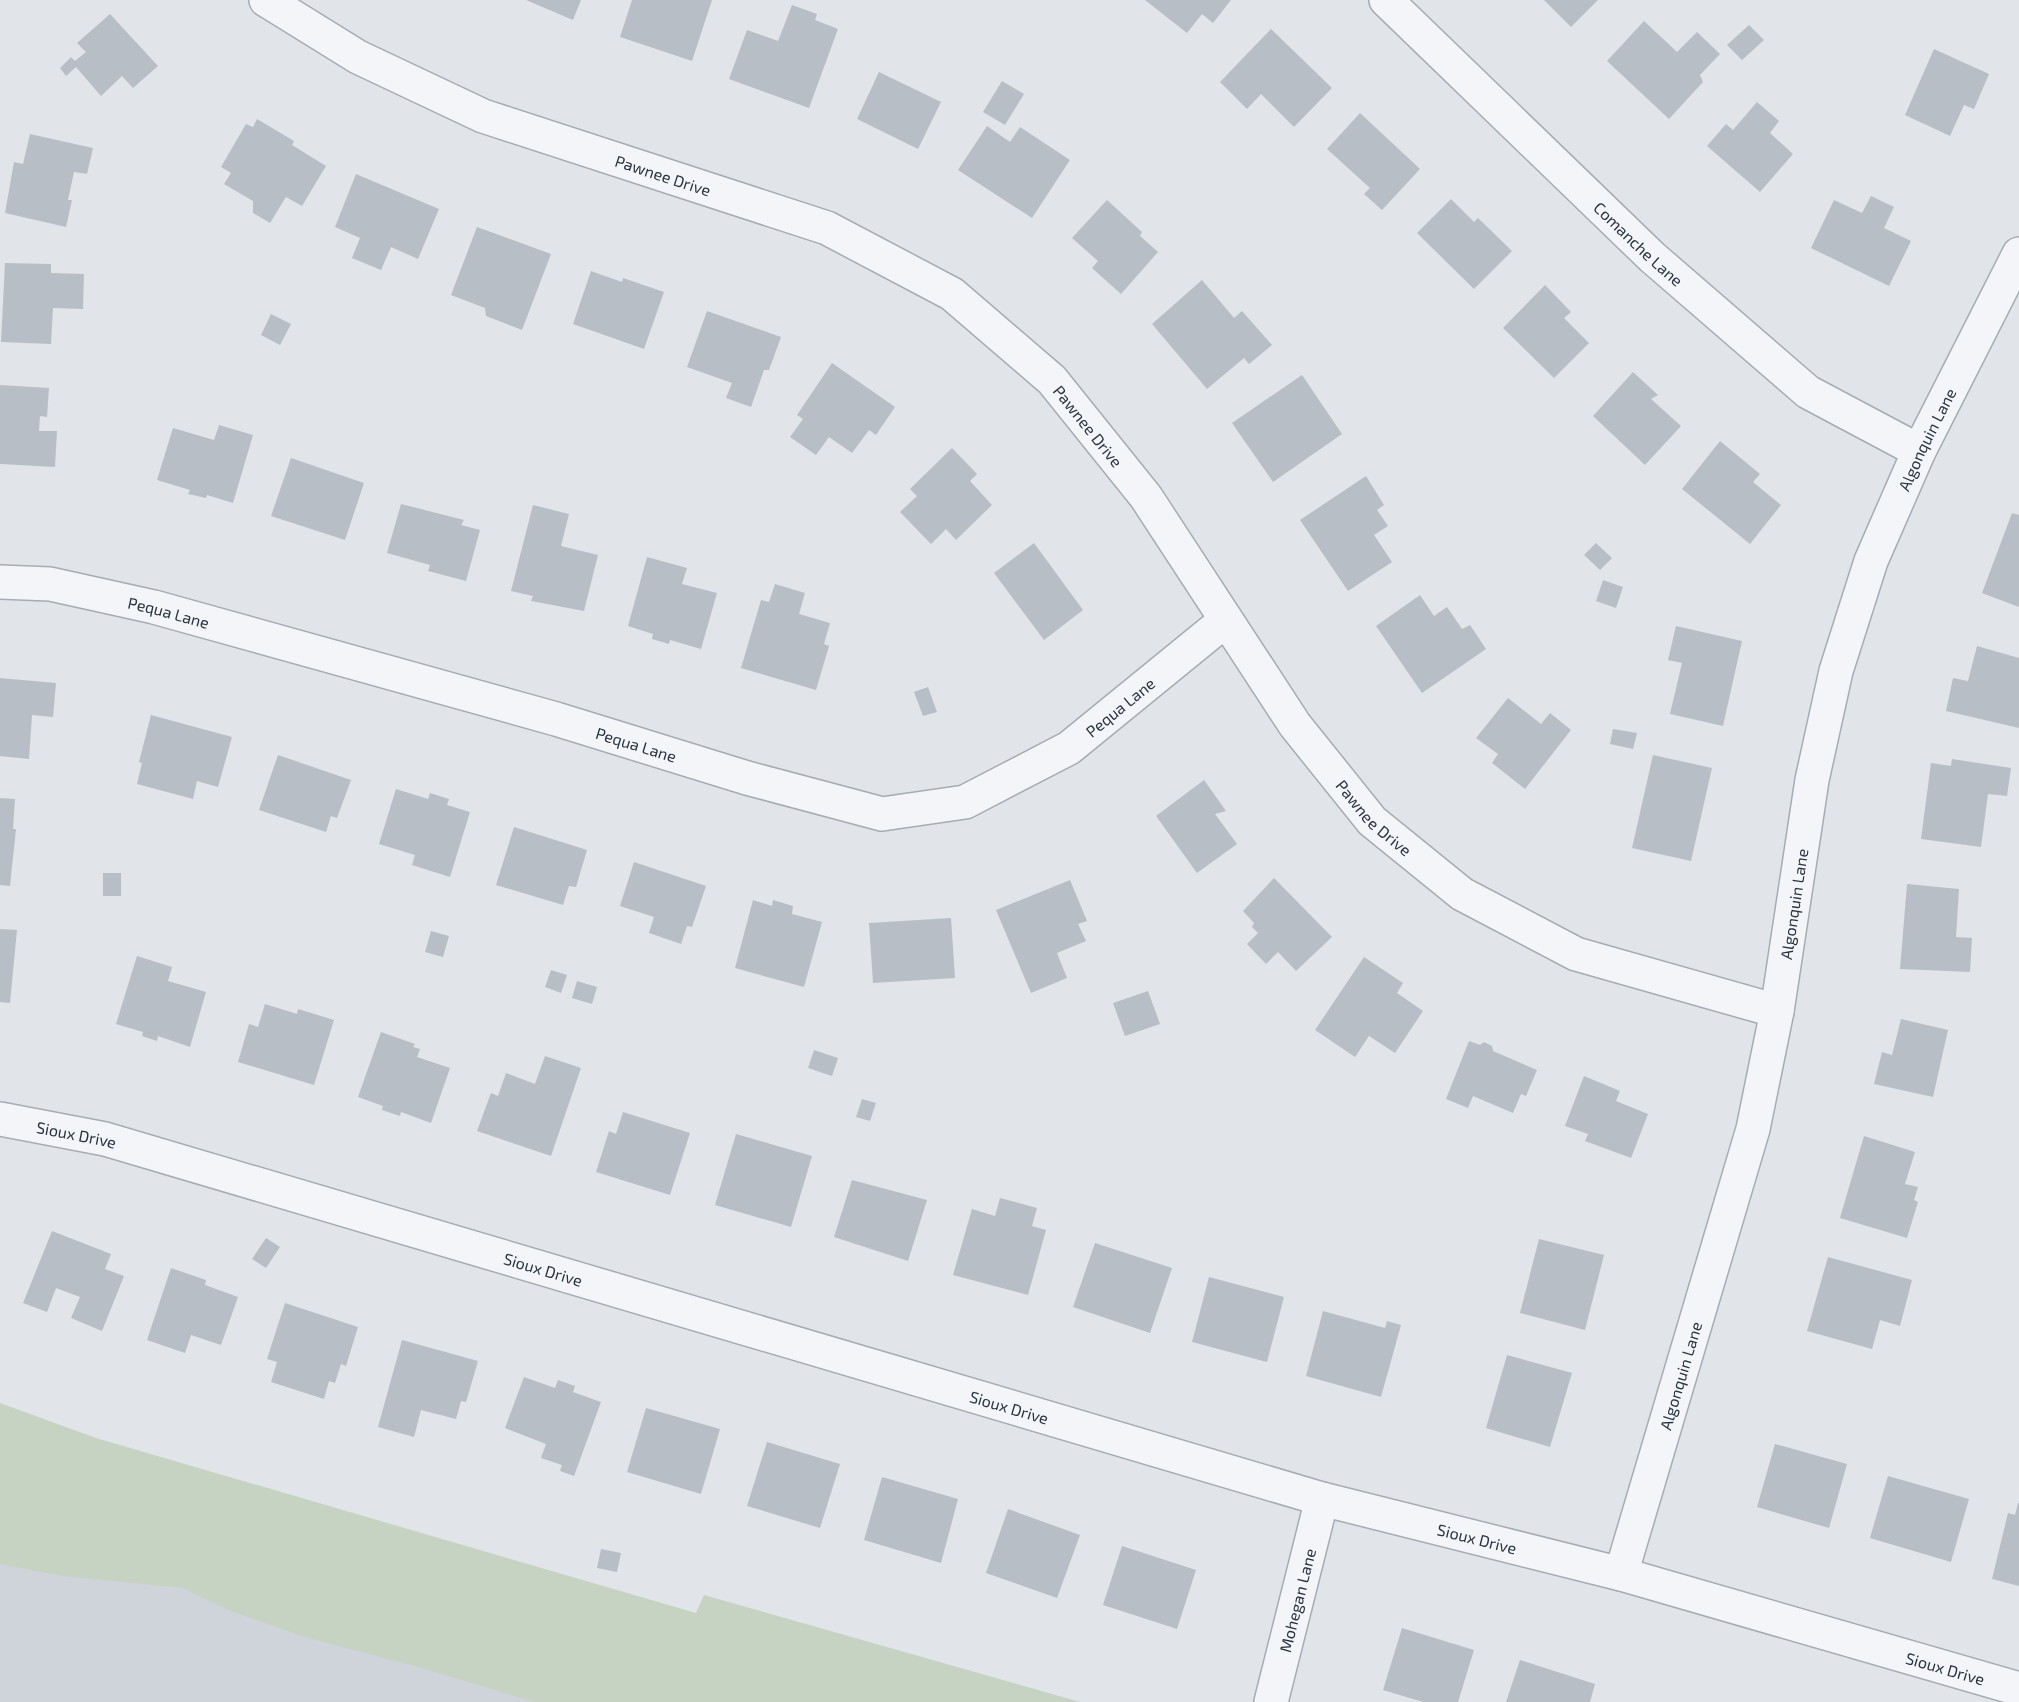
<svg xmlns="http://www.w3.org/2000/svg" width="2019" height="1702" font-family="'Exo 2',sans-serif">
<rect width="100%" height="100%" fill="#e1e5e9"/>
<path fill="#cfd4db" d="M0,1472L798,1702H0Z"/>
<path fill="#c7d3c2" d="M0,1403L96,1438L696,1613L704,1595L1080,1702H535L418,1667L308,1638L230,1611L183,1588L62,1576L0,1564Z"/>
<g fill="#b8bec6">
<path d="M526,0H581L573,20Z"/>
<path d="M632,0H712L692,61L620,37Z"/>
<path d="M1145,0H1231L1213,23L1202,14L1187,33Z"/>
<path d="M1544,0H1598L1571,27Z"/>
<path d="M792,5L817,14L815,20L838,29L809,108L729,79L747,30L778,41Z"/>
<path d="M110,14L158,66L133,88L122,76L101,96L76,67L66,76L60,68L71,57L75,61L86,52L77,43Z"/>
<path d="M1644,21L1677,52L1697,32L1720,54L1700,75L1703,82L1669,119L1607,61Z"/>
<path d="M1749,25L1764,40L1742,60L1727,45Z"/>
<path d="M1271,29L1332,88L1294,127L1261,94L1247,109L1220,82Z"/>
<path d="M1934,49L1989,74L1974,109L1964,105L1950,136L1905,115Z"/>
<path d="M879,72L941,102L918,149L857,119Z"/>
<path d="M1002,81L1024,94L1005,125L983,112Z"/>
<path d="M1757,102L1779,121L1770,133L1793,154L1760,192L1707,146L1726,124L1733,130Z"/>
<path d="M1360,113L1420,169L1382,210L1364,194L1370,188L1327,149Z"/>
<path d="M257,119L294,141L292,145L326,166L302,206L286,197L270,223L253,213V201L224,184L231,173L221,167L246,124L253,127Z"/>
<path d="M987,126L1010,142L1020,127L1070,160L1032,218L958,170Z"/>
<path d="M30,134L93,148L87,174L74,172L68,200H72L66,227L5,213L14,162L23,164Z"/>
<path d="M356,174L439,209L418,259L391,247L381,270L352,258L360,238L335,227Z"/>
<path d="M1871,196L1894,207L1884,228L1911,241L1889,286L1811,248L1834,200L1862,213Z"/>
<path d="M1451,199L1474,222L1478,218L1512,251L1474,289L1417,233Z"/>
<path d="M1107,200L1142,232L1140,236L1158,252L1121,294L1092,268L1098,261L1072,238Z"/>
<path d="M477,227L551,254L522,330L486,316L485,308L451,295Z"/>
<path d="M5,263L51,264V273L84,274L83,309L53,308L51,344L1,342Z"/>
<path d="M591,271L622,282L623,278L664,292L644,349L573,324Z"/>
<path d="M1202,280L1234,318L1242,311L1272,345L1249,364L1244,358L1207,389L1152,324Z"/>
<path d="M1545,285L1571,312L1564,318L1589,343L1554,378L1503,328Z"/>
<path d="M707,311L781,337L769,370H764L751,407L726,398L732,383L687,367Z"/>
<path d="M271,314L291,324L280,345L261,335Z"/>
<path d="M832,363L895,407L876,435L869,430L852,453L829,437L816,455L790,437L803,419L797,415Z"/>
<path d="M1633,372L1658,395L1651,399L1681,426L1645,465L1593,416Z"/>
<path d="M1302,375L1342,434L1273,482L1232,423Z"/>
<path d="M0,385L49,388L47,417L40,416L39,431H57L55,467L0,464Z"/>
<path d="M219,425L253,435L233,503L207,495L206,498L188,494L190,490L157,480L173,428L214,440Z"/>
<path d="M1720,441L1760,474L1753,482L1781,505L1750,544L1682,489Z"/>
<path d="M952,448L977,474L970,481L992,505L956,540L946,529L931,544L900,512L917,496L910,489Z"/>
<path d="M291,458L364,483L345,540L271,516Z"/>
<path d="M1366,476L1384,505L1377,510L1388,526L1374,535L1392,562L1348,591L1300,520Z"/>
<path d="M401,504L464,520L461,525L480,530L466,581L428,571L430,565L387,553Z"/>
<path d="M533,505L569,514L561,546L598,555L584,611L531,601L533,596L511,591Z"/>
<path d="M2012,513L2019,515V607L1982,593Z"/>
<path d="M1034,543L1083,610L1044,640L994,573Z"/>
<path d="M1596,543L1612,558L1600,570L1584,555Z"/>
<path d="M647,557L687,568L682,584L717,593L701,649L670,640L669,644L652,639L653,634L628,626Z"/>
<path d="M1603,580L1623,587L1616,608L1596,601Z"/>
<path d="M775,584L805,593L799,614L830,623L824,644L829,646L816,690L741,668L761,600L769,602Z"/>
<path d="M1420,595L1434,616L1447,607L1462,629L1470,625L1486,649L1422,693L1376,626Z"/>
<path d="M1676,626L1742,641L1723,726L1670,714L1682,663L1668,660Z"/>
<path d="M1977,646L2019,658V728L1946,711L1953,678L1968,681Z"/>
<path d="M0,678L56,683L53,717L32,715L29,759L0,756Z"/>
<path d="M928,687L937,712L923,716L914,692Z"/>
<path d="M1508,698L1541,724L1550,713L1571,730L1525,789L1492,763L1498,754L1476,738Z"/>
<path d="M151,715L232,737L218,787L197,781L193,799L137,784L142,763L139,762Z"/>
<path d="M1613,729L1637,733L1633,749L1610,744Z"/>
<path d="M278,755L351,780L337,818L331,816L326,832L259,810Z"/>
<path d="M1653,755L1712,768L1691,861L1632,848Z"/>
<path d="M1952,759L2011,768L2007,796L1988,794L1981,847L1921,839L1931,763L1951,766Z"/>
<path d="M1204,780L1226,811L1215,814L1237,844L1197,873L1156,816Z"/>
<path d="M396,789L428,799L430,793L449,799L447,805L470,812L450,877L412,865L415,855L379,844Z"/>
<path d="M0,798L15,799L13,829H16L10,886L0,885Z"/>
<path d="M514,827L587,850L576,887L569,886L563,905L496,885Z"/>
<path d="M634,862L706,886L692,927L687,926L681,944L649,933L654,917L620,906Z"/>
<rect x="103" y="873" width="18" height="23"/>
<path d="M1274,878L1332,937L1296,971L1278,952L1266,964L1247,944L1258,933L1252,927L1254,923L1243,911Z"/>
<path d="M1070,880L1087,921L1078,924L1086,941L1057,953L1067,978L1031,993L996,910Z"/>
<path d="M1907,884L1959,889L1956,937L1972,938L1970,972L1900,969Z"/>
<path d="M753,900L772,906L773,900L793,906L792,914L822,922L804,987L735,968Z"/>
<path d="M951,918L955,978L873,983L869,923Z"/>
<path d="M0,929L17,930L10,1003L0,1002Z"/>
<path d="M431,931L449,936L443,957L425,952Z"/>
<path d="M137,956L172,967L168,981L206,992L190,1047L158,1036L157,1041L142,1036L143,1032L116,1024Z"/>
<path d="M1364,957L1403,983L1397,993L1423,1011L1395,1053L1369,1036L1355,1057L1315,1030Z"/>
<path d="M551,970L567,975L561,993L545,987Z"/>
<path d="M577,981L597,987L592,1004L572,998Z"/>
<path d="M1148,991L1160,1024L1125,1036L1113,1003Z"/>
<path d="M265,1004L297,1014L298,1009L334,1020L314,1085L238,1062L249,1024L258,1027Z"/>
<path d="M1901,1019L1948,1030L1933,1097L1874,1084L1882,1052L1892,1055Z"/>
<path d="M381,1032L415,1044L413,1047L420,1049L417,1057L450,1068L431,1123L401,1112L400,1116L382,1110L383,1106L358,1097Z"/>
<path d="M1469,1041L1480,1045L1484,1042L1492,1046L1493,1051L1537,1070L1526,1096L1521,1094L1513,1113L1473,1096L1468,1108L1446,1099Z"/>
<path d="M814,1050L838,1058L832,1076L808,1068Z"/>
<path d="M545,1056L581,1068L551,1156L477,1131L491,1093L498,1096L506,1073L535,1084Z"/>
<path d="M1584,1076L1620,1091L1616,1101L1648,1114L1631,1158L1585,1141L1588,1134L1565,1126Z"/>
<path d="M862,1099L876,1103L870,1121L856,1117Z"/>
<path d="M623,1112L690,1133L670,1195L596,1172L609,1131L616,1134Z"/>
<path d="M736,1134L812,1156L791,1227L715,1205Z"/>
<path d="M1864,1136L1915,1152L1905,1184L1918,1187L1914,1200L1918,1202L1907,1238L1840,1218Z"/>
<path d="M852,1180L927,1200L908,1261L834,1237Z"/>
<path d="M1000,1198L1037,1208L1032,1226L1046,1230L1028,1295L953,1275L972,1209L995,1216Z"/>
<path d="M52,1231L111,1254L105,1269L124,1276L102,1331L71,1318L80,1297L56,1288L47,1312L23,1303Z"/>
<path d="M266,1238L280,1247L266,1268L252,1259Z"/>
<path d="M1539,1239L1604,1255L1585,1330L1520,1313Z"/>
<path d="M1095,1243L1172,1268L1150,1333L1073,1307Z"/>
<path d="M1828,1257L1912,1280L1900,1326L1880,1320L1872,1349L1807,1331Z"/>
<path d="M171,1268L206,1280L205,1285L238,1297L221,1345L191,1335L185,1353L147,1340Z"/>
<path d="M1209,1277L1284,1297L1267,1362L1192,1342Z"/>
<path d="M285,1303L358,1327L346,1366L341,1364L335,1383L329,1381L324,1399L271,1382L277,1362L267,1359Z"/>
<path d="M1323,1311L1385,1328L1387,1321L1401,1325L1381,1397L1306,1376Z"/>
<path d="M402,1340L478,1361L466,1402L461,1401L456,1419L421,1410L414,1437L378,1427Z"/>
<path d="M1507,1355L1572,1373L1550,1447L1486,1428Z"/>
<path d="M524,1377L555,1388L558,1380L575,1386L573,1392L601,1402L574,1476L560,1471L562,1465L541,1458L546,1444L505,1428Z"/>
<path d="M646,1408L720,1429L701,1494L627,1472Z"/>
<path d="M767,1442L840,1464L820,1528L747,1506Z"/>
<path d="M1775,1444L1847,1464L1829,1528L1757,1507Z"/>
<path d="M1888,1476L1969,1499L1951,1562L1870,1538Z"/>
<path d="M882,1477L958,1499L941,1563L864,1540Z"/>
<path d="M2018,1503H2019V1586L1992,1579L2008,1513L2015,1515Z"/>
<path d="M1008,1509L1080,1535L1057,1598L986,1573Z"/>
<path d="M1122,1546L1196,1570L1177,1629L1103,1605Z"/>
<path d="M601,1549L621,1553L617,1572L597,1568Z"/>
<path d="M1402,1628L1474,1650L1458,1702H1423L1383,1690Z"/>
<path d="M1520,1660L1595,1684L1590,1702H1506Z"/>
</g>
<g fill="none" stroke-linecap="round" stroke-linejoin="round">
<g stroke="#a6acb3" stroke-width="36">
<g id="minor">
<path id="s1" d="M266,0L358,57L483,116L827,228L952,294L1052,380L1146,497L1295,725L1372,821L1462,894L1576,954L1777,1011"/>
<path id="s2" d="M1386,0L1652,257L1808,392L1919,451"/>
<path id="s3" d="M0,582L50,584L154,607L556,719L747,778L882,814L965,802L1069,748L1226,620"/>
<path id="s4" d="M0,1119L105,1139L1322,1499L1621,1574L2019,1689"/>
<path id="s5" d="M1621,1574L1753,1129L1777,1011L1812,780L1836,671L1871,561L1919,451L2019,254"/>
<path id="s6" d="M1271,1702L1322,1499"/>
</g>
</g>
<use href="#minor" stroke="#f4f5f8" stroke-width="33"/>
</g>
<g text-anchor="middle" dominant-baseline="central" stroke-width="4.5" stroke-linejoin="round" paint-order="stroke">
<g font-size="16" fill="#293341" stroke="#f0f3f7">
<text stroke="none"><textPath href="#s1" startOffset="436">Pawnee Drive</textPath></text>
<text stroke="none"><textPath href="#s2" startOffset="351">Comanche Lane</textPath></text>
<text stroke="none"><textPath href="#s1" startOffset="940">Pawnee Drive</textPath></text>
<text stroke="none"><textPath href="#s5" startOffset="1179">Algonquin Lane</textPath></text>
<text stroke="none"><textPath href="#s3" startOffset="172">Pequa Lane</textPath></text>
<text stroke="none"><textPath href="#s3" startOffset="1180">Pequa Lane</textPath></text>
<text stroke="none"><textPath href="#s3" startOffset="658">Pequa Lane</textPath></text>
<text stroke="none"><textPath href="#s1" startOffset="1426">Pawnee Drive</textPath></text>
<text stroke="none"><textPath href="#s5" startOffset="693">Algonquin Lane</textPath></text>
<text stroke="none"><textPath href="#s4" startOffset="78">Sioux Drive</textPath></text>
<text stroke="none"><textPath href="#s4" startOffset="564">Sioux Drive</textPath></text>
<text stroke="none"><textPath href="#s5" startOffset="207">Algonquin Lane</textPath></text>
<text stroke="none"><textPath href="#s4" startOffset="1050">Sioux Drive</textPath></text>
<text stroke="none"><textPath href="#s4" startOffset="1536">Sioux Drive</textPath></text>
<text stroke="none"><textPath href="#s6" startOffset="105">Mohegan Lane</textPath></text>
<text stroke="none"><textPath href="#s4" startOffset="2022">Sioux Drive</textPath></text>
</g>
</g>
</svg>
